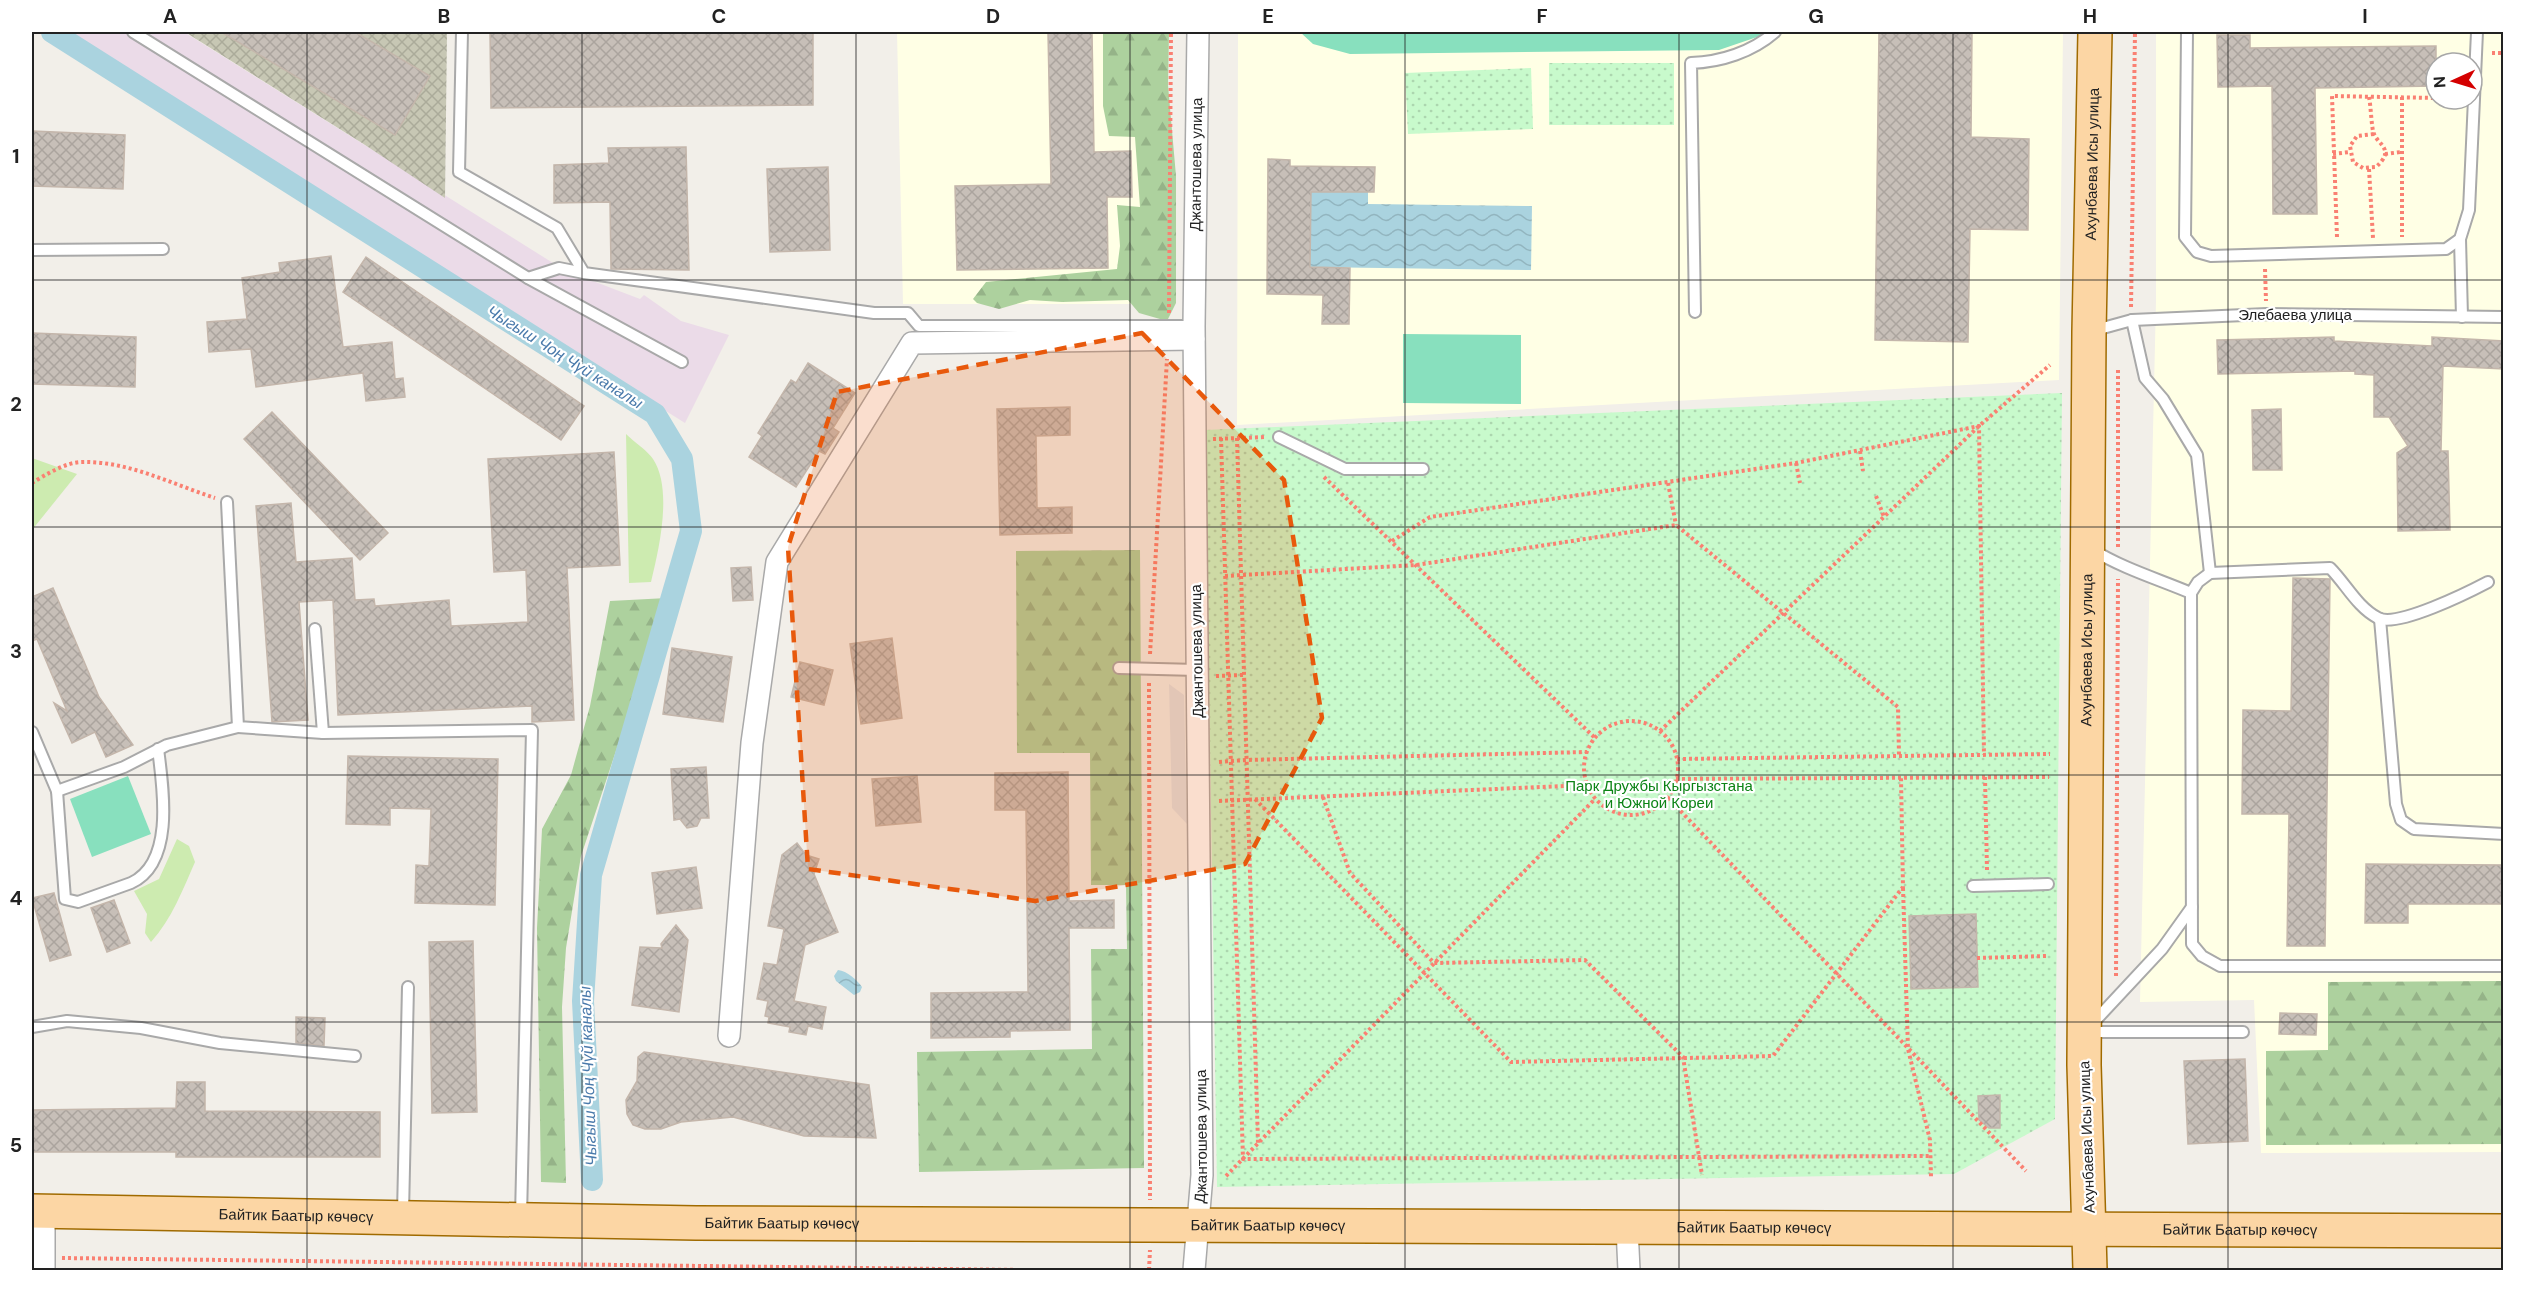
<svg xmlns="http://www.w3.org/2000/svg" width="2535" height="1302" font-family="'DM Sans',sans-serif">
<defs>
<pattern id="construction-cross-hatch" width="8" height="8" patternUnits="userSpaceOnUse" patternTransform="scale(1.5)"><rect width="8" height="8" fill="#c7c7b4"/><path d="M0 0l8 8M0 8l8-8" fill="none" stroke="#abab9a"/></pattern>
<pattern id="forest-firs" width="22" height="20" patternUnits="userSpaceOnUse" patternTransform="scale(1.5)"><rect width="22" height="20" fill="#add19e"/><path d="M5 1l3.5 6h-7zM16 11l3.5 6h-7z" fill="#95b388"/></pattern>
<pattern id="park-dots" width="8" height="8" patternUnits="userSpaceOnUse" patternTransform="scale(1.5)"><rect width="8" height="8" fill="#c8facc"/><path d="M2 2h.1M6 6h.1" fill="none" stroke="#acd6af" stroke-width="1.8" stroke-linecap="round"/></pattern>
<pattern id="water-waves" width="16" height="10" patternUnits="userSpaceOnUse" patternTransform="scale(1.5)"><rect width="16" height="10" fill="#aad3df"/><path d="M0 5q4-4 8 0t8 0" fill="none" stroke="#92b5bf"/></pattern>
<pattern id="building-cross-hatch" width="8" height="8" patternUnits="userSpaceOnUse" patternTransform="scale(1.5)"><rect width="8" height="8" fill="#c7bfb8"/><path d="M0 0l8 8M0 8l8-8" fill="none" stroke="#aba49e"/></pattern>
</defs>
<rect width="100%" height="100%" fill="#f2efe9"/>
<path fill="#ebdbe8" d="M61,32H184L553,263L572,266V273L640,299L644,295L681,321L729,335L685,423Z"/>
<g fill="#ffffe5" fill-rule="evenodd">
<path d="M897,32H1165V304H903Z"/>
<path d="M1238,32H2063L2059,380L1237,425Z"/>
<path d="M2156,32H2503V1152L2261,1153L2254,1000L2140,1002L2156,300ZM2436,63H2472V99H2436Z"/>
</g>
<path fill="url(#construction-cross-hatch)" d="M185,32H447L445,198L362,143Z"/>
<g fill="#cdebb0">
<path d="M626,434C633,441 649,452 653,459C673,489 659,549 651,582L629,583Z"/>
<path d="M32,458L77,474L32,530Z"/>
<path d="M177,839L189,846L195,862C183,889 172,919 151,942L145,933L147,914L134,891L159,879Z"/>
</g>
<g fill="url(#forest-firs)">
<path d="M1103,32H1169L1168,85L1176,176V303L1167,321L1139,313L1128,300L1062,302L1030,300L999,309L977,303L973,299L986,282L1117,269L1120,246L1117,205L1140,207L1135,137L1109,136L1103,106Z"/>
<path d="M1140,550L1144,1168L919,1172L917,1052L1092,1049L1091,949H1127L1126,885H1091L1090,753H1017L1016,551Z"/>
<path d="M667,598L581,856L566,948L562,1007L566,1183L541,1182L537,928L542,829L571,775L590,706L610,601Z"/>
<path d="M2503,981V1144L2266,1145V1051L2328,1050V982Z"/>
</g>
<g fill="url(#park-dots)">
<rect x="1549" y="63" width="125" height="62"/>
<path d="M1531,68L1533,129L1408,134L1405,73Z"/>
<path d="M2062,393L2055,1119L1954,1174L1217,1187L1205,430Z"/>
</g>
<g fill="#88e0be">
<path d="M1300,32H1764L1760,36L1719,50L1350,54L1313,44Z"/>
<path d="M1403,334L1521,335V404L1403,403Z"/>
<path d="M128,776L151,834L92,857L70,799Z"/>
</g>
<path fill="#e2e2e2" d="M1169,684L1184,695L1187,824L1172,808Z"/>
<g fill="url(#water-waves)">
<path d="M1311,192H1368V204L1532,206L1531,270L1310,267Z"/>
<path d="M838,970C847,971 857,980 862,987L860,992L854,995L836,981L834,976Z"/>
</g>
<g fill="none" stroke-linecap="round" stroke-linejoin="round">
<path stroke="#aad3df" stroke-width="22" d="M52,32L655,414L682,459L691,531L591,875L583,1001L592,1180"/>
</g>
<g fill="url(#building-cross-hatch)" stroke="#c4b6ab" stroke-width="1.5">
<path d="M221,32H355L430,76L395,135Z"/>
<path d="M490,32H813V105L491,108Z"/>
<path d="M1048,32H1092L1094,152L1131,151L1132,197H1107L1108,268L957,270L955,186L1051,184Z"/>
<path d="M1879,32H1972L1971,137L2029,139L2028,230L1970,229L1968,342L1875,340Z"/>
<path d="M2217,35H2250V48L2436,46V86L2315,88L2317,214H2273L2272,86L2218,87Z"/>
<path d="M32,131L125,135L123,189L32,186Z"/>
<path d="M686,147L689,270L611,269L610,202L554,203V165L609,163L608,148Z"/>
<path d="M1268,159L1290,160V166L1375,167L1374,192H1311L1310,267L1350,268L1349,324H1322L1323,295L1267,294Z"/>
<path d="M828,167L830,250L770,252L767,169Z"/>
<path d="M331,256L343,347L392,342L395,379L403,378L405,397L366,401L363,373L256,387L251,349L209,352L207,322L247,319L242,278L280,272L279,263Z"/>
<path d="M366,257L584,406L561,440L343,292Z"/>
<path d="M32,333L136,337L135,387L32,384Z"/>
<path d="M2334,337V341L2432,346V337L2504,341V369L2443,366L2441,451H2448L2450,530L2398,531L2397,453L2408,446L2389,417H2374V375L2355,374V371L2218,374L2217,340Z"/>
<path d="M808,363L855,393L833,428L839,432L825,454L819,451L796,487L749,457L762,436L758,433L791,380L796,383Z"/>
<path d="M1070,407V435L1036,436L1037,508L1072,507V533L1000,535L997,409Z"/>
<path d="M2281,409L2282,470H2253L2252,410Z"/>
<path d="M272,412L388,533L360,560L244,439Z"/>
<path d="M614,452L620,565L567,568L574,720L532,722V706L338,715L333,600L299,602L308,720L272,722L256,506L291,503L296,562L352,558L355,600L374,599L375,606L449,600L451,626L528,622L526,570L494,572L488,459Z"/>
<path d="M751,567L753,600L733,601L731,568Z"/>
<path d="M2293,578L2330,579L2325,946H2287L2289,814H2242L2243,710L2291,711Z"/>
<path d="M53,588L99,697L133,745L106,757L95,732L72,743L54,703L67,711L37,639L32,641V597Z"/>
<path d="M892,638L902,718L861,724L850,644Z"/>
<path d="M672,648L732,657L723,722L663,714Z"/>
<path d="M800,662L833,670L824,705L791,697Z"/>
<path d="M348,756L498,759L495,905L415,903L416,865L429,866L431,809L390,808V825L346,824Z"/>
<path d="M706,767L709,818H701L697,826L687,828L680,819L674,820L671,769Z"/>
<path d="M1068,772L1069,901L1114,900V928H1069L1070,1030L1010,1031V1037L931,1038V993L1028,992L1026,810H995V773Z"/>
<path d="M917,776L921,822L876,826L872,779Z"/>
<path d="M797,843L806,855L819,859L814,874L838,932L805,945L794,1001L826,1007L822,1029L808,1026L806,1035L789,1032L790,1027L768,1023L769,1017L765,1016L768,1001L757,999L764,963L777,965L784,929L768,926L782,855Z"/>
<path d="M2366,864L2504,865V904H2408V923H2365Z"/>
<path d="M696,867L702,908L657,914L652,873Z"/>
<path d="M54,893L71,955L50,961L32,898Z"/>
<path d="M114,900L130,943L107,952L91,908Z"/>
<path d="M1976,914L1978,987L1911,989L1909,916Z"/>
<path d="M676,925L688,940L679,1012L632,1005L640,947L662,948L661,944Z"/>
<path d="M473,941L477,1112L432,1113L429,942Z"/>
<path d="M2280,1013L2317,1014L2316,1035L2279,1034Z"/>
<path d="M296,1017L325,1018L324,1046L296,1043Z"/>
<path d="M644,1052L869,1085L876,1138L804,1136L733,1117L681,1122L661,1129H645L633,1125L627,1114L626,1100L637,1081L638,1057Z"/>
<path d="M2245,1059L2248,1141L2188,1144L2184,1061Z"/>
<path d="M177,1082H205V1111L380,1112V1157H176V1152H32V1110L176,1108Z"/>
<path d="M2000,1095V1128H1989L1979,1120L1978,1096Z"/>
</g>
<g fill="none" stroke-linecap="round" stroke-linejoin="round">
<g stroke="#a9a9a9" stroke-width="14">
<g id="lane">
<path d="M133,32L528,278L559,268L584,273"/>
<path d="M462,32L459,172L557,228L584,273L874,313H908L919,326H1194"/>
<path d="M2187,32L2185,237L2197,252L2211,256L2446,249L2460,239L2469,210L2477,32"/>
<path d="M2460,239L2462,317"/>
<path d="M32,250L163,249"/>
<path d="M528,278L682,362"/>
<path d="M1695,312L1691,63C1721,62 1752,52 1775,32"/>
<path d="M2132,320L2145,378L2163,399L2197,455L2210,573"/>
<path d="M2092,331L2132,320L2267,314L2504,317"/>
<path d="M1279,437L1345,469H1423"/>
<path d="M227,502L238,727L323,733L532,730L521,1217"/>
<path d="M2093,550C2124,569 2158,579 2191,593"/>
<path d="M2488,582C2469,592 2397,628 2378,618C2357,607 2346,584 2330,568L2210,573L2198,582L2191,593L2192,944L2202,956L2220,966H2504"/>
<path d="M2380,619L2396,804L2401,820L2414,829L2504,834"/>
<path d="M315,629L323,733"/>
<path d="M1119,668L1197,670"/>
<path d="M32,732L57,791L124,767L167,745L238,727"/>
<path d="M57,791L65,899L78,902L131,883C175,863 163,788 158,749"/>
<path d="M1973,886L2048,884"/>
<path d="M2093,1023L2162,949L2192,907"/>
<path d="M32,1027L67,1021L141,1028L220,1043L355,1056"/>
<path d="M2088,1032H2243"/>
<path d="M403,1213L408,987"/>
</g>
</g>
<g stroke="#a9a9a9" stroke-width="24">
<g id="street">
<path d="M729,1036L752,743L777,562L912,343L1194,339"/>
<path d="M1627,1228L1629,1270"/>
<path d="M44,1270V1211"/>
<path id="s1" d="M1194,1270L1202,1175L1194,326L1198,32"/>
</g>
</g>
<g stroke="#a06b00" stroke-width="36">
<g id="primary">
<path id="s2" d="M32,1211L696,1223L2504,1231"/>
<path id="s3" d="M2090,1270L2084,1065L2089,332L2095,32"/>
</g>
</g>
<g stroke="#fa8072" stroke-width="4" stroke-dasharray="3 3" stroke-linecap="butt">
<path d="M2492,53H2504"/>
<path d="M2369,97C2371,108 2371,120 2373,131C2376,145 2397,148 2376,167L2363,168L2353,162L2350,146L2357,136L2374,134"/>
<path d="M2402,97V237"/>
<path d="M2333,154L2350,152"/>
<path d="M2385,154L2401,152"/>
<path d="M2369,169L2373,238"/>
<path d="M2337,237L2332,96L2436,98"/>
<path d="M2265,269L2266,301"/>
<path d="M2131,307L2135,32"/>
<path d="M1169,313L1171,32"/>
<path d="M1221,438L1243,1159L1930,1156"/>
<path d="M1237,438L1258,1143"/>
<path d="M1213,439L1266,437"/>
<path d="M1860,451L1863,471"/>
<path d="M1796,463L1800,483"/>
<path d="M1324,477L1595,738"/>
<path d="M32,483C45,475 66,462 82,462C128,461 172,484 215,498"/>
<path d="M1668,483L1676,525"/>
<path d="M1876,496L1884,517"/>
<path d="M1392,541L1430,517L1796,463L1979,426L1984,755"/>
<path d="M2118,547V369"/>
<path d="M1225,576L1416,565L1676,525L1898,707L1899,756"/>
<path d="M1150,654L1167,359"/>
<path d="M1216,676L1243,675"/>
<path d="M1149,683L1150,1200"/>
<circle cx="1631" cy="768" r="47"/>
<path d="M1660,731L1979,426L2050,365"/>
<path d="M1677,759L2050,754"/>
<path d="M1219,762L1245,760L1587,752"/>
<path d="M1985,777L1987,870"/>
<path d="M1676,779L2049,777"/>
<path d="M1323,797L1350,873L1434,963L1585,960L1683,1057L1702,1175"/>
<path d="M1668,798L2026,1171"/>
<path d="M1255,799L1511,1062L1773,1056L1903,887L1901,778"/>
<path d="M1219,801L1587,785"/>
<path d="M1903,888L1908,1049L1930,1140L1931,1177"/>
<path d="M1977,958L2047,956"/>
<path d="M2116,976L2118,579"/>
<path d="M1226,1176L1595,799"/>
<path d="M62,1258L1024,1270"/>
<path d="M1149,1270L1150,1250"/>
</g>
<use href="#lane" stroke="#fff" stroke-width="10"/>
<use href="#street" stroke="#fff" stroke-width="21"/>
<use href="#primary" stroke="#fcd6a4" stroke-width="33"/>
</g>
<path fill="#e8590c" fill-opacity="0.2" stroke="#e8590c" stroke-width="4.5" stroke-dasharray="12 8" stroke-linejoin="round" d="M1142,333L1284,480L1322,718L1245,864L1035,901L808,869L788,547L837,392Z"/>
<path fill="none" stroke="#222" stroke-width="1.5" stroke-opacity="0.55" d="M307,32V1270M582,32V1270M856,32V1270M1130,32V1270M1405,32V1270M1679,32V1270M1953,32V1270M2228,32V1270M32,280H2504M32,527H2504M32,775H2504M32,1022H2504"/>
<g text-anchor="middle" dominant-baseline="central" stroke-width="4.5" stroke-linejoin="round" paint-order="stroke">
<g font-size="15" fill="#222" stroke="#fff">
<text stroke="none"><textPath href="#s1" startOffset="1106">Джантошева улица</textPath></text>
<text stroke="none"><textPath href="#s3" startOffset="1106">Ахунбаева Исы улица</textPath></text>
<text x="2295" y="315">Элебаева улица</text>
<text transform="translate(1197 651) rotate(-91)">Джантошева улица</text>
<text stroke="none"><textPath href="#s3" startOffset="620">Ахунбаева Исы улица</textPath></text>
<text stroke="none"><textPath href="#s1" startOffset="134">Джантошева улица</textPath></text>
<text transform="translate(2087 1137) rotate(-92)">Ахунбаева Исы улица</text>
<text stroke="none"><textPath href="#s2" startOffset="264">Байтик Баатыр көчөсү</textPath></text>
<text stroke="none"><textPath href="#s2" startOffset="750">Байтик Баатыр көчөсү</textPath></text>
<text stroke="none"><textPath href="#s2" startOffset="1236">Байтик Баатыр көчөсү</textPath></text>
<text stroke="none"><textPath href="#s2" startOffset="1722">Байтик Баатыр көчөсү</textPath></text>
<text stroke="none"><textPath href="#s2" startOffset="2208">Байтик Баатыр көчөсү</textPath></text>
</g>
<g font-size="15" fill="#0c8416" stroke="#fff">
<text x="1659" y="786">Парк Дружбы Кыргызстана<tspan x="1659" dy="17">и Южной Кореи</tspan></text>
</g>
<g font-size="16" font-style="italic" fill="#4a7aab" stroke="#fff">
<text transform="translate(565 357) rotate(32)">Чыгыш Чоң Чүй каналы</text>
<text transform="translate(588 1076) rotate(-92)">Чыгыш Чоң Чүй каналы</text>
</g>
</g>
<rect width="2535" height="1302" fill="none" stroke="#ffffff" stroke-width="66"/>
<g transform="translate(2454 81) rotate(266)"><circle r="28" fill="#ffffff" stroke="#a7a7a7" stroke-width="1.5"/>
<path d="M0-4.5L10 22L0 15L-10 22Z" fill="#d40000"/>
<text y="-9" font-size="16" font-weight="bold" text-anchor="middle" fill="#222222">N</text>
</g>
<rect x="33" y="33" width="2469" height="1236" fill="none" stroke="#222" stroke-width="2"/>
<g font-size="20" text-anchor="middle" font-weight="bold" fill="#222">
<text x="170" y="23">A</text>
<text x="444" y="23">B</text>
<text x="719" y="23">C</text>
<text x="993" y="23">D</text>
<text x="1268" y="23">E</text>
<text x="1542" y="23">F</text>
<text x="1816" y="23">G</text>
<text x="2090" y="23">H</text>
<text x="2365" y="23">I</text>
<text x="16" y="163">1</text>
<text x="16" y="411">2</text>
<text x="16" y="658">3</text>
<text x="16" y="905">4</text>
<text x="16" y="1152">5</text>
</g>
</svg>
